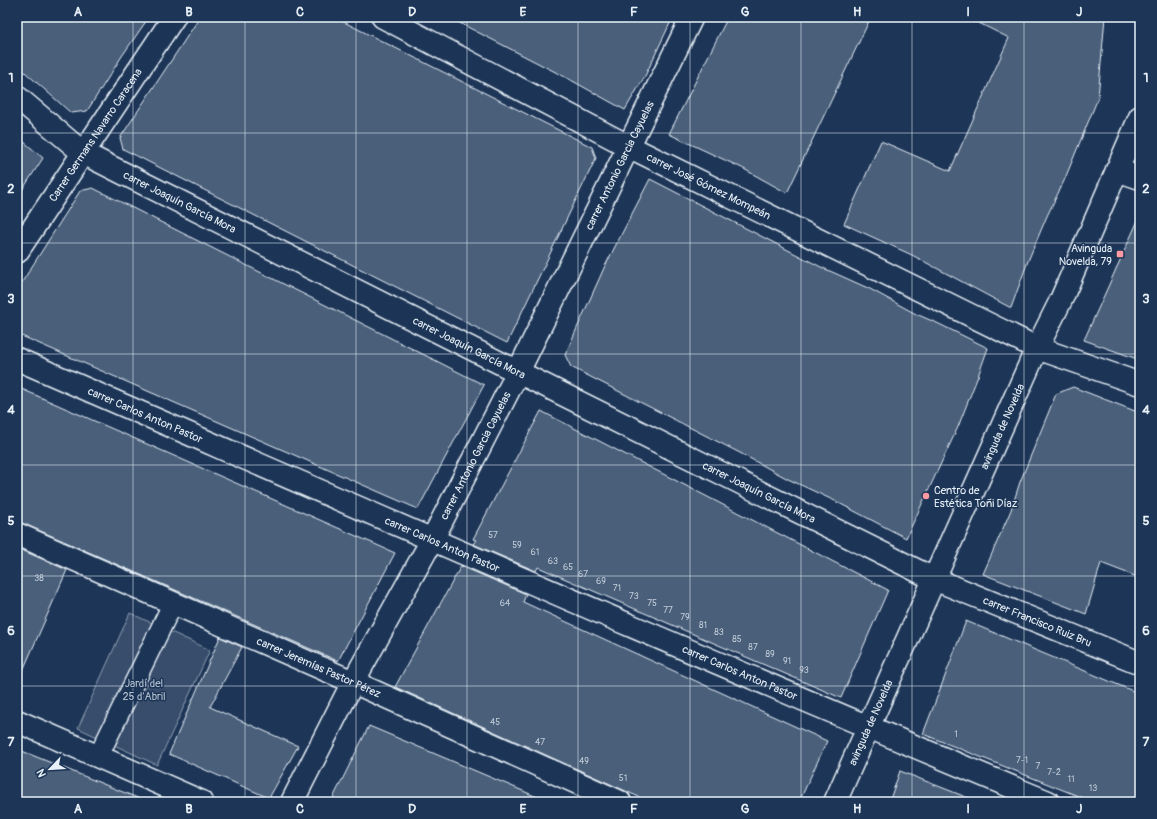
<svg xmlns="http://www.w3.org/2000/svg" width="1157" height="819" font-family="Pangolin,sans-serif">
<rect width="100%" height="100%" fill="#1d3557"/>
<filter id="ink" filterUnits="userSpaceOnUse"><feTurbulence type="fractalNoise" baseFrequency=".025" numOctaves="2"/><feDisplacementMap in="SourceGraphic" scale="8" xChannelSelector="R" yChannelSelector="G"/><feConvolveMatrix kernelMatrix="1 2 1 2 8 2 1 2 1" color-interpolation-filters="sRGB"/></filter>
<g filter="url(#ink)">
<path fill="#374d6c" stroke="#909fb2" d="M130,613L210,650L157,765L78,728Z"/>
<g fill="#495e7a" stroke="#e8f1f8">
<path d="M17,17H149L122,56L87,111L71,113L17,65Z"/>
<path d="M200,17H334L592,147L596,158L507,343L123,149L120,138Z"/>
<path d="M448,17H673L645,76L625,110L569,79Z"/>
<path d="M728,17H871L787,193L742,168L669,134Z"/>
<path d="M967,17H1105L1098,98L1064,181L1047,216L1028,261L1011,308L912,255L844,224L881,141L950,171L1009,38Z"/>
<path d="M17,136L43,158L17,198Z"/>
<path d="M650,179L821,267L870,289L916,314L937,323L988,348L978,376L958,427L906,538L835,501L788,479L740,453L571,367L565,355L604,268Z"/>
<path d="M93,188L484,385L418,509L17,334V290L80,191Z"/>
<path d="M1140,216V360L1084,340Z"/>
<path d="M17,387L395,553L338,661L22,523L17,522Z"/>
<path d="M1073,387L1140,413V578L1101,563L1086,614L983,574L1011,510L1020,482L1056,394Z"/>
<path d="M541,411L888,590L841,698L538,567L536,571L473,544L476,540L473,539Z"/>
<path d="M17,548L67,570L17,684Z"/>
<path d="M461,566L526,594L523,602L827,741L799,802H650L395,687Z"/>
<path d="M966,621L1140,694V802H1093L923,734Z"/>
<path d="M220,637L242,647L210,707L298,746L269,798L169,754Z"/>
<path d="M369,726L549,802H331Z"/>
<path d="M17,749L145,801L144,802H17Z"/>
<path d="M900,771L976,801L975,802H889Z"/>
</g>
<g fill="none" stroke-linecap="round" stroke-linejoin="round">
<g stroke="#e8f1f8" stroke-width="22">
<path id="pedestrian" d="M98,757L173,603"/>
</g>
<g stroke="#e8f1f8" stroke-width="25">
<g id="minor">
<path id="s1" d="M383,17L628,146L1037,348L1140,384"/>
<path id="s2" d="M17,97L83,153L518,372L934,579L1140,663"/>
<path d="M1117,170L1140,178"/>
<path id="s3" d="M17,252L174,17"/>
<path id="s4" d="M17,359C360,508 702,659 1048,802"/>
<path id="s5" d="M17,534L173,603L353,682L620,802"/>
<path d="M17,721L202,802"/>
<path id="s6" d="M292,802L353,682L432,540L518,372L692,17"/>
</g>
</g>
<g stroke="#e8f1f8" stroke-width="25">
<g id="secondary">
<path id="s7" d="M835,802L1037,348L1061,300L1140,117"/>
</g>
</g>
<use href="#pedestrian" stroke="#1d3557" stroke-width="19"/>
<use href="#minor" stroke="#1d3557" stroke-width="22"/>
<use href="#secondary" stroke="#1d3557" stroke-width="22"/>
</g>
</g>
<path fill="none" stroke="#e8f1f8" stroke-width="1" stroke-opacity="0.55" d="M133,17V802M245,17V802M356,17V802M467,17V802M578,17V802M690,17V802M801,17V802M912,17V802M1024,17V802M17,133H1140M17,243H1140M17,354H1140M17,465H1140M17,576H1140M17,686H1140"/>
<g fill="#ff9aa2" stroke="#1d3557" stroke-width="1.5">
<rect x="1116" y="250" width="8" height="8" rx="2"/>
<circle cx="926" cy="496" r="4"/>
</g>
<g text-anchor="middle" dominant-baseline="central" stroke-width="3" stroke-linejoin="round" paint-order="stroke">
<g font-size="9" fill="#c0ccd8">
<text x="493" y="535">57</text>
<text x="517" y="545">59</text>
<text x="535" y="552">61</text>
<text x="553" y="561">63</text>
<text x="568" y="567">65</text>
<text x="583" y="574">67</text>
<text x="39" y="578">38</text>
<text x="601" y="581">69</text>
<text x="617" y="588">71</text>
<text x="634" y="596">73</text>
<text x="505" y="603">64</text>
<text x="652" y="603">75</text>
<text x="668" y="610">77</text>
<text x="685" y="617">79</text>
<text x="703" y="625">81</text>
<text x="719" y="632">83</text>
<text x="737" y="639">85</text>
<text x="753" y="647">87</text>
<text x="770" y="654">89</text>
<text x="787" y="661">91</text>
<text x="804" y="670">93</text>
<text x="495" y="722">45</text>
<text x="956" y="734">1</text>
<text x="540" y="742">47</text>
<text x="1022" y="760">7-1</text>
<text x="584" y="761">49</text>
<text x="1038" y="766">7</text>
<text x="1054" y="772">7-2</text>
<text x="623" y="778">51</text>
<text x="1071" y="779">11</text>
<text x="1093" y="788">13</text>
</g>
<g font-size="11" fill="#e8f1f8" stroke="#1d3557">
<text stroke="none"><textPath href="#s3" startOffset="141">Carrer Germans Navarro Caracena</textPath></text>
<text stroke="none"><textPath href="#s6" startOffset="716">carrer Antonio Garcia Cayuelas</textPath></text>
<text stroke="none"><textPath href="#s1" startOffset="367">carrer José Gómez Mompeán</textPath></text>
<text stroke="none"><textPath href="#s2" startOffset="195">carrer Joaquín García Mora</textPath></text>
<text stroke="none"><textPath href="#s2" startOffset="519">carrer Joaquín García Mora</textPath></text>
<text stroke="none"><textPath href="#s4" startOffset="140">carrer Carlos Anton Pastor</textPath></text>
<text stroke="none"><textPath href="#s7" startOffset="411">avinguda de Novelda</textPath></text>
<text stroke="none"><textPath href="#s6" startOffset="392">carrer Antonio Garcia Cayuelas</textPath></text>
<text stroke="none"><textPath href="#s2" startOffset="843">carrer Joaquín García Mora</textPath></text>
<text stroke="none"><textPath href="#s4" startOffset="464">carrer Carlos Anton Pastor</textPath></text>
<text stroke="none"><textPath href="#s2" startOffset="1150">carrer Francisco Ruiz Bru</textPath></text>
<text stroke="none"><textPath href="#s5" startOffset="330">carrer Jeremías Pastor Pérez</textPath></text>
<text stroke="none"><textPath href="#s4" startOffset="788">carrer Carlos Anton Pastor</textPath></text>
<text stroke="none"><textPath href="#s7" startOffset="87">avinguda de Novelda</textPath></text>
</g>
<g font-size="11" fill="#e8f1f8" stroke="#1d3557" text-anchor="end">
<text x="1112" y="248">Avinguda<tspan x="1112" dy="13">Novelda, 79</tspan></text>
<text x="934" y="490" text-anchor="start">Centro de<tspan x="934" dy="13">Estética Toñi Díaz</tspan></text>
</g>
<g font-size="11" fill="#b3c0ce" stroke="#1d3557">
<text x="144" y="683">Jardí del<tspan x="144" dy="13">25 d'Abril</tspan></text>
</g>
</g>
<rect width="1157" height="819" fill="none" stroke="#1d3557" stroke-width="44"/>
<g transform="translate(50 769) rotate(245)" stroke="#1d3557" stroke-width="3" paint-order="stroke">
<path d="M0-3L7 15L0 10L-7 15Z" fill="#e8f1f8"/>
<text y="-6" font-size="11" font-weight="bold" text-anchor="middle" fill="#e8f1f8">N</text>
</g>
<rect x="22" y="22" width="1113" height="775" fill="none" stroke="#e8f1f8" stroke-width="1.5"/>
<g font-size="13" text-anchor="middle" font-weight="bold" fill="#e8f1f8">
<text x="78" y="16">A</text>
<text x="189" y="16">B</text>
<text x="300" y="16">C</text>
<text x="412" y="16">D</text>
<text x="523" y="16">E</text>
<text x="634" y="16">F</text>
<text x="745" y="16">G</text>
<text x="857" y="16">H</text>
<text x="968" y="16">I</text>
<text x="1079" y="16">J</text>
<text x="11" y="82">1</text>
<text x="1146" y="82">1</text>
<text x="11" y="193">2</text>
<text x="1146" y="193">2</text>
<text x="11" y="303">3</text>
<text x="1146" y="303">3</text>
<text x="11" y="414">4</text>
<text x="1146" y="414">4</text>
<text x="11" y="525">5</text>
<text x="1146" y="525">5</text>
<text x="11" y="635">6</text>
<text x="1146" y="635">6</text>
<text x="11" y="746">7</text>
<text x="1146" y="746">7</text>
<text x="78" y="813">A</text>
<text x="189" y="813">B</text>
<text x="300" y="813">C</text>
<text x="412" y="813">D</text>
<text x="523" y="813">E</text>
<text x="634" y="813">F</text>
<text x="745" y="813">G</text>
<text x="857" y="813">H</text>
<text x="968" y="813">I</text>
<text x="1079" y="813">J</text>
</g>
</svg>
